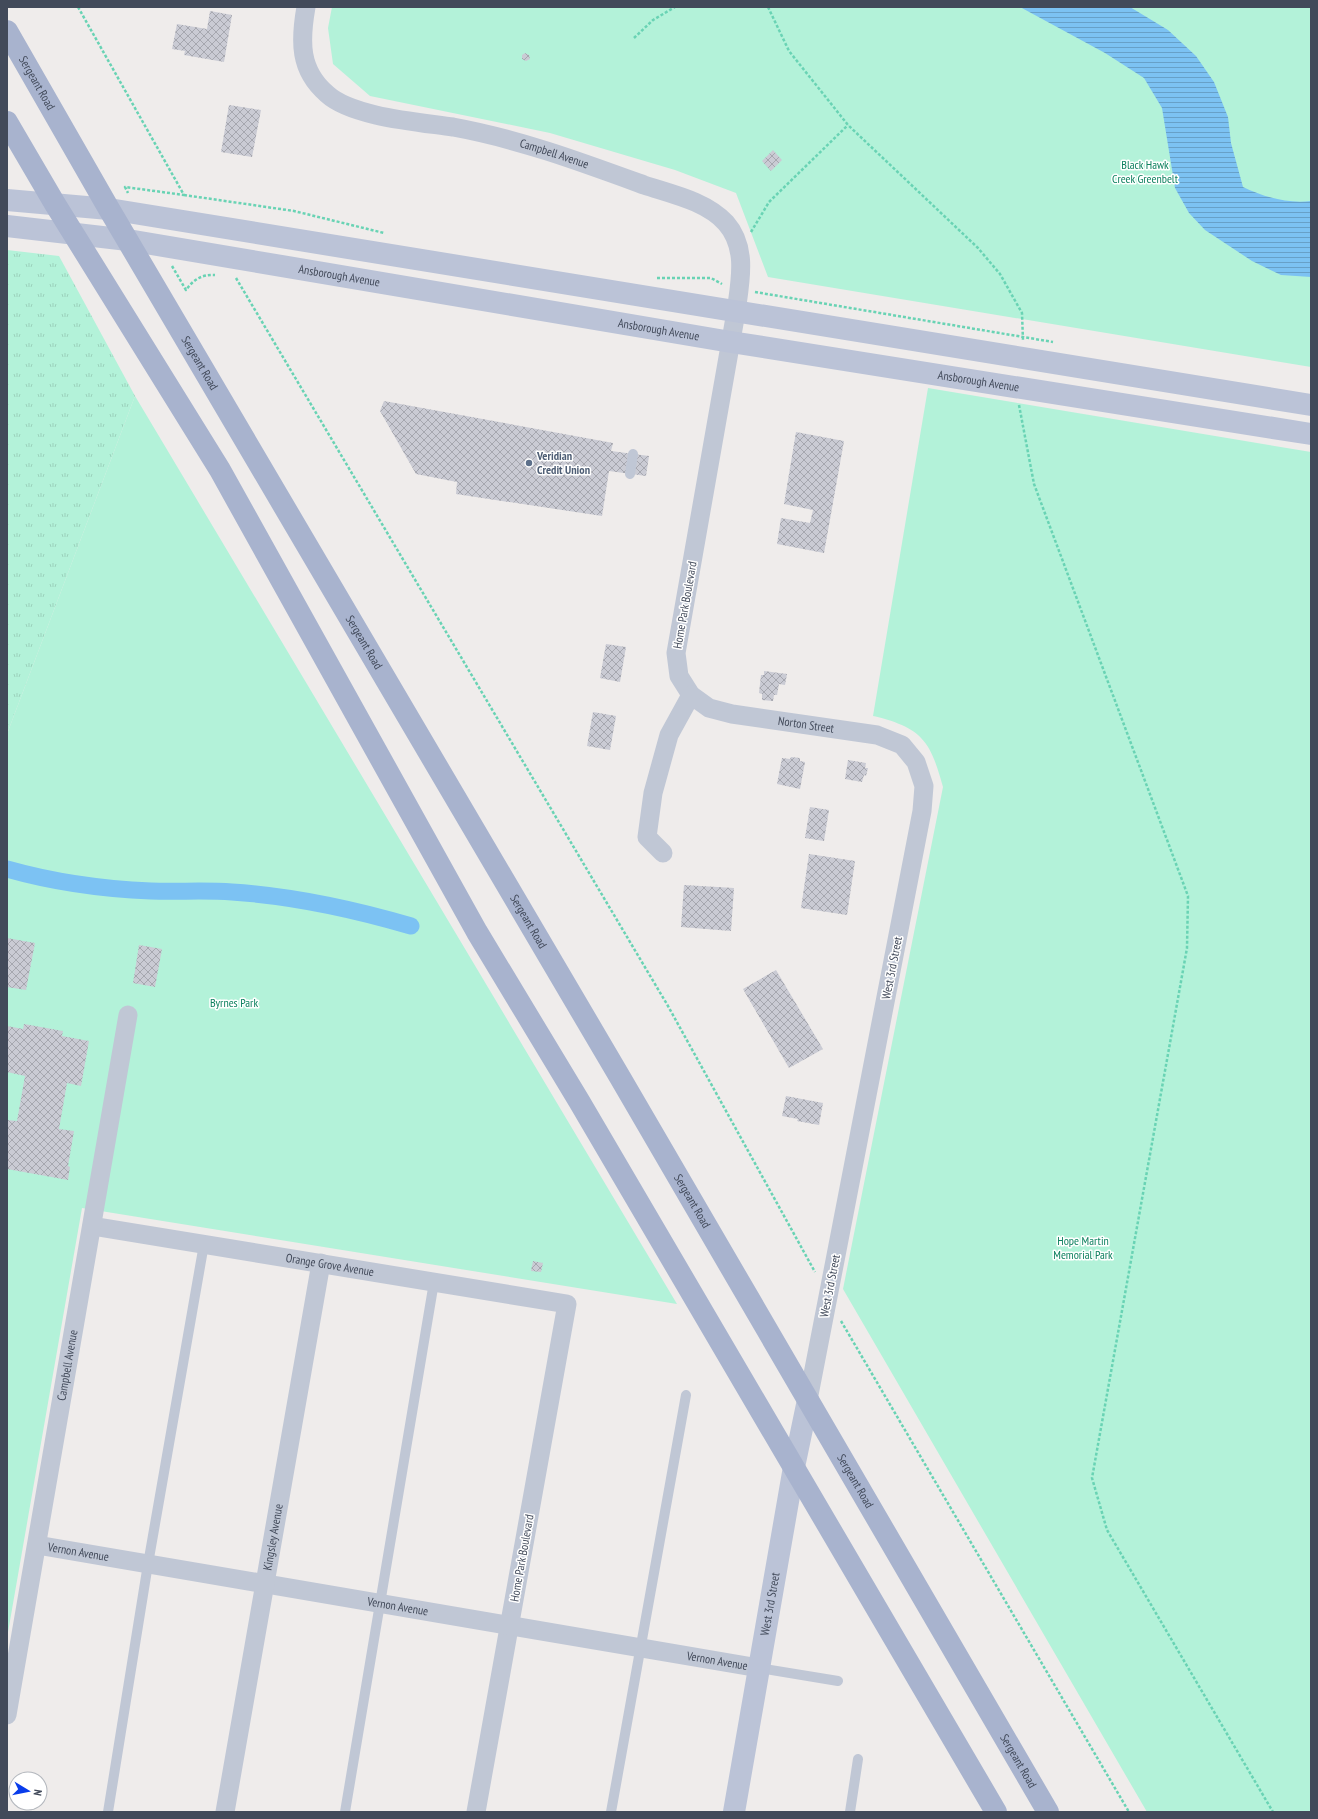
<svg xmlns="http://www.w3.org/2000/svg" width="1318" height="1819" viewBox="0 0 1318 1819" font-family="'PT Sans Narrow',sans-serif">
	<style>
		.grass { fill: url(#grass-tufts) }
		.park { fill: #b3f2d9 }
		.water { fill: url(#water-rules) }
		.lines { fill: none; stroke-linecap: round; stroke-linejoin: round }
		.canal { stroke: #7cc2f3; stroke-width: 17 }
		.building { fill: url(#building-cross-hatch) }
		.path { stroke: #69d3b4; stroke-width: 2.5; stroke-dasharray: 3 2; stroke-linecap: butt }
		.lane { stroke: #c0c7d5; stroke-width: 10 }
		.street { stroke: #c0c7d5; stroke-width: 19 }
		.secondary { stroke: #bbc3d7; stroke-width: 22 }
		.primary { stroke: #a8b3ce; stroke-width: 22 }
		.service-dot { fill: #5c6f8a; stroke: #fff; stroke-width: 1.5 }
		.labels { text-anchor: middle; stroke-width: 3; stroke-linejoin: round; paint-order: stroke }
		.street-label { font-size: 12px; fill: #424a5a; stroke: #fff }
		.park-label { font-size: 12px; fill: #0e815f; stroke: #fff }
		.service-label { font-size: 12px; font-weight: bold; fill: #4e5e75; stroke: #fff; text-anchor: start }
	</style>
	<defs>
		<pattern id="grass-tufts" width="24" height="20" patternUnits="userSpaceOnUse"><rect width="24" height="20" fill="#b3f2d9"/><path d="M3 7l-1-3M5 7V3M7 7l1-3M15 17l-1-3M17 17v-4M19 17l1-3" fill="none" stroke="#9bd1bc"/></pattern>
		<pattern id="water-rules" width="6" height="5" patternUnits="userSpaceOnUse"><rect width="6" height="5" fill="#7cc2f3"/><path d="M0 2.5h6" fill="none" stroke="#67a0c8"/></pattern>
		<pattern id="building-cross-hatch" width="8" height="8" patternUnits="userSpaceOnUse"><rect width="8" height="8" fill="#cacbd4"/><path d="M0 0l8 8M0 8l8-8" fill="none" stroke="#a6a7af"/></pattern>
	</defs>
	<rect width="100%" height="100%" fill="#efeceb"/>
	<path class="grass" d="M7 250 59 256 135 396 7 734Z"/>
	<path class="park" d="M332 7H1311V367L768 277 736 193 675 170 550 133 370 96 333 64 328 28Z
		M928 388 1311 452V1812H1147L843 1289 943 787C938 770 933 750 921 738 911 726 887 719 873 716Z
		M135 396 677 1304 82 1208 7 1638V734Z"/>
	<path class="water" d="M1020 7H1130L1168 30 1196 56 1214 82 1228 117 1231 143 1243 187C1264 197 1288 204 1311 201V277L1281 275 1252 261 1205 230 1189 213 1175 188 1162 108 1144 78 1105 53Z"/>
	<g class="lines">
		<path class="canal" d="M7 869C53 882 102 889 151 891 178 892 205 890 232 892 293 896 353 909 411 926"/>
	</g>
	<path class="building" d="M210 11 232 15 224 62 184 55 185 51 172 49 177 24 207 29Z
		M525 53 529 55 530 59 526 61 522 59V55Z
		M229 105 261 110 252 157 221 152Z
		M773 150 782 160 771 171 762 161Z
		M384 401 613 443 611 451 649 456 646 476 609 471 602 516 456 494 457 482 416 474 380 411Z
		M796 432 844 441 824 553 777 544 781 518 810 523 813 510 784 504Z
		M606 644 626 647 620 682 600 678Z
		M764 671 787 674 785 685 779 684 777 695H774L773 701 762 700V694L759 693 761 675H764Z
		M593 712 616 716 610 750 587 746Z
		M791 757 800 758V761L805 762 800 789 777 784 782 758 790 759Z
		M848 760 866 763 865 768H868L866 776 864 775 862 782 845 779Z
		M810 807 829 810 824 841 805 838Z
		M809 854 855 861 847 915 801 908Z
		M684 885 734 888 731 931 681 927Z
		M7 938 35 943 26 990 7 987Z
		M139 945 162 949 155 987 133 983Z
		M776 970 823 1049 789 1068 743 989Z
		M24 1024 63 1031 62 1036 89 1041 81 1086 67 1083 59 1129 74 1131 68 1166 70 1167 68 1180 7 1169V1120L17 1121 25 1076 7 1072V1026L23 1029Z
		M786 1096 823 1103 819 1125 797 1121 798 1119 782 1116Z
		M533 1261 543 1263 541 1272 531 1271Z"/>
	<g class="lines">
		<path class="path" d="M78 7 184 195 125 187 128 193
			M768 7 789 51 848 125 978 248 1000 274 1022 313 1023 341
			M634 38 653 20 675 7
			M184 195 294 211 384 233
			M751 232 769 202 848 125
			M172 266 186 290C193 280 202 274 215 275
			M236 278 668 1006 815 1272
			M657 278H711L722 284
			M755 292 1053 342
			M1019 405 1034 484 1188 896 1187 948 1092 1478 1107 1530 1273 1812
			M841 1321 1129 1812"/>
		<path class="lane" d="M630 474 633 454
			M759 1668 838 1681
			M108 1812 148 1564 204 1244
			M345 1812 434 1282
			M611 1812 686 1395
			M850 1812 858 1759"/>
		<g class="street">
			<path id="s1" d="M306 7C300 41 299 70 327 94 352 117 419 122 453 127 519 139 581 162 644 185 671 194 706 201 726 223 748 248 740 282 736 312L676 653 679 676 691 695 709 708 732 714 877 735 902 745 916 762 924 786 922 811 808 1400"/>
			<path d="M663 853 647 837 653 793 669 735 691 695"/>
			<path id="s2" d="M92 1226 567 1304 476 1812"/>
			<path id="s3" d="M37 1545 759 1668"/>
			<path id="s4" d="M7 1715 128 1015"/>
			<path id="s5" d="M225 1812 321 1263"/>
		</g>
		<g class="secondary">
			<path d="M7 200 109 209 1311 405"/>
			<path id="s6" d="M7 226 128 240 731 342 1311 434"/>
			<path id="s7" d="M734 1812 794 1467 808 1400"/>
		</g>
		<g class="primary">
			<path id="s8" d="M7 31 109 209 621 1079 1048 1812"/>
			<path d="M7 122 55 204 220 470 477 932 579 1101 996 1812"/>
		</g>
	</g>
	<circle class="service-dot" cx="529" cy="463" r="4"/>
	<g class="labels">
		<g class="street-label">
			<text dy="4" stroke="none"><textPath href="#s8" startOffset="60">Sergeant Road</textPath></text>
			<text dy="4" stroke="none"><textPath href="#s1" startOffset="331">Campbell Avenue</textPath></text>
			<text dy="4" stroke="none"><textPath href="#s6" startOffset="336">Ansborough Avenue</textPath></text>
			<text dy="4" stroke="none"><textPath href="#s6" startOffset="660">Ansborough Avenue</textPath></text>
			<text dy="4" stroke="none"><textPath href="#s8" startOffset="384">Sergeant Road</textPath></text>
			<text dy="4" stroke="none"><textPath href="#s6" startOffset="984">Ansborough Avenue</textPath></text>
			<text transform="translate(685 605) rotate(-80)" y="4">Home Park Boulevard</text>
			<text dy="4" stroke="none"><textPath href="#s8" startOffset="708">Sergeant Road</textPath></text>
			<text dy="4" stroke="none"><textPath href="#s1" startOffset="1123">Norton Street</textPath></text>
			<text dy="4" stroke="none"><textPath href="#s8" startOffset="1032">Sergeant Road</textPath></text>
			<text transform="translate(892 968) rotate(-79)" y="4">West 3rd Street</text>
			<text dy="4" stroke="none"><textPath href="#s8" startOffset="1356">Sergeant Road</textPath></text>
			<text dy="4" stroke="none"><textPath href="#s2" startOffset="241">Orange Grove Avenue</textPath></text>
			<text transform="translate(830 1286) rotate(-79)" y="4">West 3rd Street</text>
			<text dy="4" stroke="none"><textPath href="#s4" startOffset="355">Campbell Avenue</textPath></text>
			<text dy="4" stroke="none"><textPath href="#s8" startOffset="1680">Sergeant Road</textPath></text>
			<text dy="4" stroke="none"><textPath href="#s5" startOffset="279">Kingsley Avenue</textPath></text>
			<text dy="4" stroke="none"><textPath href="#s3" startOffset="42">Vernon Avenue</textPath></text>
			<text transform="translate(522 1558) rotate(-80)" y="4">Home Park Boulevard</text>
			<text dy="4" stroke="none"><textPath href="#s7" startOffset="211">West 3rd Street</textPath></text>
			<text dy="4" stroke="none"><textPath href="#s3" startOffset="366">Vernon Avenue</textPath></text>
			<text dy="4" stroke="none"><textPath href="#s3" startOffset="690">Vernon Avenue</textPath></text>
			<text dy="4" stroke="none"><textPath href="#s8" startOffset="2004">Sergeant Road</textPath></text>
		</g>
		<g class="park-label">
			<text x="1145" y="169">Black Hawk<tspan x="1145" dy="14">Creek Greenbelt</tspan></text>
			<text x="234" y="1007">Byrnes Park</text>
			<text x="1083" y="1245">Hope Martin<tspan x="1083" dy="14">Memorial Park</tspan></text>
		</g>
		<g class="service-label">
			<text x="537" y="460">Veridian<tspan x="537" dy="14">Credit Union</tspan></text>
		</g>
	</g>
	<rect width="1318" height="1819" fill="none" stroke="#424a5a" stroke-width="16"/>
	<g transform="translate(28 1791) rotate(100)"><circle r="19" fill="#ffffff" stroke="#b3b7bd"/>
	<path d="M0-3L7 15L0 10L-7 15Z" fill="#093ceb"/>
	<text y="-6" font-size="11" font-weight="bold" text-anchor="middle" fill="#424a5a">N</text>
	</g>
</svg>
